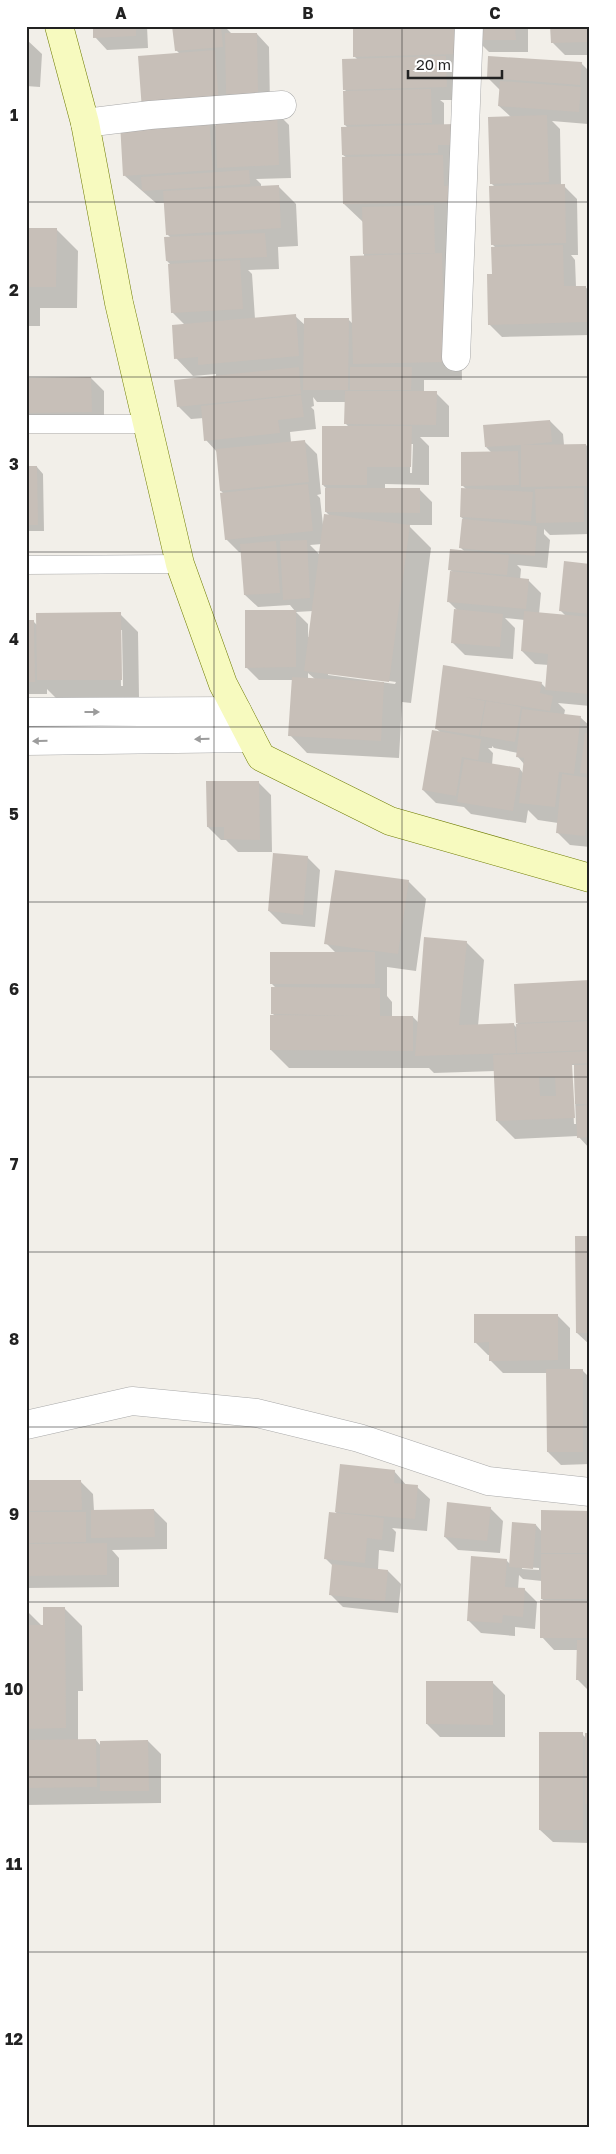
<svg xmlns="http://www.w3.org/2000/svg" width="616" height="2154" viewBox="0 0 616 2154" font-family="'Golos Text',sans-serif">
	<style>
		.shadow { fill: #0003; fill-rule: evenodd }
		.building { fill: #c7bfb8; fill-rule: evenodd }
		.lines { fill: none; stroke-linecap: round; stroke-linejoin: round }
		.lane-casing { stroke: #a9a9a9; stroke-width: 19 }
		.street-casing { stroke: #a9a9a9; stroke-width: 29 }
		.secondary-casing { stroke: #707d05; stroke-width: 29 }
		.lane { stroke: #fff; stroke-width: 18 }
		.street { stroke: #fff; stroke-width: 28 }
		.secondary { stroke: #f7fabf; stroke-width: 28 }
		.oneway { fill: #9c9c9c }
		.grid { fill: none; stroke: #222; stroke-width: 1; stroke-opacity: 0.55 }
		.neatline { fill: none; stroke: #222; stroke-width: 2 }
		.grid-label { font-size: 16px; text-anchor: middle; font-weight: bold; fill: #222 }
	</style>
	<rect width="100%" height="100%" fill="#f2efe9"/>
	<path class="shadow" d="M94 26H147L148 48 107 50 95 37Z
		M174 26H224L232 34H257L269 47 270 106 289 125 291 178 256 179 261 184V187L278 186 296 204 298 246 278 247 279 269 248 270 252 274 255 319 295 316 305 325 348 319 353 324 364 257 363 222 344 204 347 158 343 155 348 128 345 125 347 92 344 89 358 60 354 56 472 26 459 100H440L444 103V126L468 157H450V164L473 220H447V260L461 332 462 380H424V393H436L449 406V437H420L429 446V485L385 484V489L420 490 432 502V525H408L431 548 411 703 402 702 399 758 307 753 290 735 293 680H259L246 667 295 611 290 605 258 607 245 595 242 552H239L226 539 224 494 221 491 217 452 206 440 204 418 191 419 178 406 216 377V374L193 376 176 358 185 325 172 312 171 265 167 261 171 238 167 234 165 203H156L125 176 156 122 180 54 176 50ZM216 118V126L209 119ZM313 397 317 402H346V424L349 427 323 485 326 488V512L330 516 323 525 320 498 317 495 321 494 317 454 304 441 291 442 290 432 316 429 314 410 311 407 314 406ZM410 444H413L412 473H410ZM322 544 320 555 310 545ZM313 611 310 637H308V624L296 612ZM328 672 396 682 395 684 328 675ZM308 673 315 679H308Z
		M476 26H528V52H489L476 39Z
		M552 26H590V55H565L552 42Z
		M26 39 42 54 40 87 26 86Z
		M581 63 590 72V135L588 133V124L552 121 560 129 561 186H564L577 199 578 255H571L575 260 576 287H585L590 291V335L502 337 489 324 496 248 492 244 495 187 491 183 511 117 499 106 500 90 488 78Z
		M26 229H56L78 251 77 308H40V326H26Z
		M91 378 104 391V424L26 425V379Z
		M550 421 563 434 564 445H586L589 448 590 434V534L550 535 544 529V534L550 540 547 568 517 565 521 569 520 580H528L541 593 539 614 566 616 560 610 590 565V706L558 703 565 710 564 715 580 717 590 726V847L570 845 557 832 558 823 538 820 528 810 526 823 471 814 464 807 436 803 423 790 441 733 436 728 444 666 541 683 546 688 549 665 535 664 522 651 525 620 505 618 515 628 513 659 465 655 452 642 458 611 448 601 454 573 449 569 465 552 461 548 463 519 461 517 467 490 463 486 492 453 486 447ZM492 746 494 748 518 753V757L524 764 523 773 520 769 492 765 493 753 488 748H492Z
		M37 467 43 474 44 531H26V468Z
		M120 614 138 632 139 697 56 698 47 689V694H26V621H33L38 626ZM120 630H122L123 686H121Z
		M259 783 271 795 272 852H238L226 840H221L208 827Z
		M307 857 320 870 315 927 282 924 269 911Z
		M408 881 426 899 416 971 387 967V996L392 1002V1017H413L419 1023 466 942 484 960 478 1026 514 1025 518 1029 520 1026 517 1023 590 982V1149L578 1136 515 1139 497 1121 495 1071 434 1073 429 1068H289L271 1050 275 1016 272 1013 276 988 271 983 336 953 326 943ZM571 1065H574L576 1124H574Z
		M590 1237V1345L577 1333Z
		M557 1315 570 1328V1370H582L590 1378V1464L561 1465 548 1452 547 1373H503L490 1360V1355H488L475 1342Z
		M341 1465 394 1471 407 1486 417 1487 430 1499 427 1531 392 1528 396 1532 394 1552 379 1550 378 1570 388 1571 401 1584 398 1613 343 1607 330 1594 333 1566 325 1558 336 1514Z
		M26 1481H80L93 1494 94 1511 154 1510 167 1523V1549L112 1550 119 1558V1587L26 1588Z
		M490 1508 503 1521 500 1553 458 1550 445 1537Z
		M590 1512V1692L577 1679 578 1650H554L542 1637 545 1602 542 1599V1581L523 1579 519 1575 518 1589H524L537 1602 535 1629 515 1627V1636L481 1633 468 1620 506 1560 510 1564 536 1525 542 1532ZM522 1567 539 1568V1570L522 1569Z
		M64 1608 82 1626 83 1691H78V1741L96 1740 101 1746 148 1741 161 1754V1803L26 1805V1610L44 1628Z
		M492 1682 505 1695V1737H440L427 1724Z
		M582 1734 586 1738 590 1734V1843L553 1842 540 1830Z"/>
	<path class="building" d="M93 26H136V36L93 38Z
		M172 26H221L223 47 175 51Z
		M353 26H460V54L353 57Z
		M475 26H515L516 40H475Z
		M550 26H587V42L551 43Z
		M225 33H257L258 94H226Z
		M215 50 219 105 142 110 138 56Z
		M446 56 447 87 343 90 342 59Z
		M488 56 582 62 580 85 487 78Z
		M500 81 581 87 579 112 498 106Z
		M431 89 432 123 344 125 343 91Z
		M588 90H590V133H587Z
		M277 111 279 165 217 168 215 113Z
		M547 115 549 182 490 184 488 117Z
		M209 117 213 170 123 176 120 123Z
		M455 124 456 145H438V153L342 155 341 127Z
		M443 155 444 186 455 185V202L343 204 342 157Z
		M249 170 250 184 142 191 141 177Z
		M565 184 566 243 491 245 489 186Z
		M279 185 281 228 166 235 163 191Z
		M434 205 435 253 363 254 362 207Z
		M26 228H57L56 287H26Z
		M265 233 267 257 166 261 164 237Z
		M563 245 564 286H586L587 322 488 325 487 274H492L491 247Z
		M442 253 445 362 353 364 350 256Z
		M240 260 243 309 171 313 168 264Z
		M296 314 299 356 198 365V357L174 359 172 325Z
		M304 318H349L348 390H303Z
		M299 367 301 394 177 407 174 380Z
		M350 367H412L411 390H350Z
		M91 377 92 412 26 413V378Z
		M345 391H437L436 425 344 424Z
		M301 395 304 417 278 420 280 433 204 441 201 406Z
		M550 420 552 442 523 445 586 444 587 486 521 487V445L485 447 483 425Z
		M322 426H412L411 467H367V485H322Z
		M305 440 309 482 220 491 216 449Z
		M518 451 519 485 461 486V452Z
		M26 466H37L38 525H26Z
		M308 484 313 531 225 540 220 493Z
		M325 488H420V513L325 512Z
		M461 488 533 492 531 521 460 517Z
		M584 488V522L536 523 535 489Z
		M324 514 410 525 389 682 304 671Z
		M462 519 537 526 535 556 459 548Z
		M307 540 310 598 283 600 280 541Z
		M276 541 280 593 244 595 240 544Z
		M450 549 509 555 507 575 448 570Z
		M564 561 590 564V614L559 611Z
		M450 571 529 579 526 609 447 602Z
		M454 609 503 614 500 647 451 643Z
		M245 610H296V667L245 668Z
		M524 611 590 617V659L587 694 545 690 548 654 521 651Z
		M121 612 122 680H37L36 613Z
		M26 620H34L35 682H26Z
		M443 665 542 682 540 693 553 696 550 711 465 697 485 701 479 736 435 729Z
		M292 677 384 682 381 741 288 736Z
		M486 701 521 707 515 742 480 736Z
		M522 709 581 716 574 774 559 772 555 807 519 803 524 758 516 757Z
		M432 730 481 739 478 760 462 757 456 796 422 790Z
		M585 733H590V774L580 773Z
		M464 759 520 768 513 811 457 802Z
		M562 774 590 778 585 836 556 833Z
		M206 781H259L260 840 224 839V827H207Z
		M273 853 308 856 303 915 268 911Z
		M335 870 409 880 398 954 324 944Z
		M424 937 467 941 459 1025 514 1023 516 1053 415 1056Z
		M270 952H375V984H270Z
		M590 980V1020L516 1023 514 984Z
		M271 987 380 988V1016H413V1051L270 1050V1015L362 1016 271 1014Z
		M590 1021V1050L517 1053 516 1024Z
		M590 1051V1063L572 1064 575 1118 496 1121 493 1055ZM539 1077H555L556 1096H540Z
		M574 1065H590V1104H575Z
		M590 1105V1137L577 1138 576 1106Z
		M575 1236H590V1333H576Z
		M474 1314H558V1360L489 1361V1342L474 1343Z
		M546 1369H583V1452H547Z
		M340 1464 395 1470 394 1483 418 1485 415 1519 335 1512Z
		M26 1480H81L82 1510 26 1511Z
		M447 1502 491 1507 487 1541 444 1537Z
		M154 1509 155 1537 91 1538V1510Z
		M541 1510 590 1511V1553H541Z
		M26 1512H86V1542L26 1543Z
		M329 1512 384 1518 382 1540 367 1538 365 1563 324 1559Z
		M512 1522 536 1524 533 1569 509 1567Z
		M107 1543V1575L26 1576V1544Z
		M541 1554H590V1599H541Z
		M471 1556 507 1559 505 1587 525 1588 523 1617 503 1615 502 1623 467 1621Z
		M332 1564 388 1570 385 1601 329 1595Z
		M540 1600 590 1601V1638H540Z
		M43 1607H65L66 1728 26 1729V1625H43Z
		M577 1640H590V1680H576Z
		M426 1681H493V1725L426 1724Z
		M539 1732H583V1830H539Z
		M585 1733H590V1804H585Z
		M96 1739 97 1787 26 1788V1740Z
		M148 1740 149 1791H100V1741Z"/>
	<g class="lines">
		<defs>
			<path id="lane" d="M26 424H148
				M26 565 180 564"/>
			<path id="street" d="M85 123 150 115 282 105
				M456 357 469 26
				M26 712 237 711
				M26 741 251 738
				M26 1425 132 1401 257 1413 359 1438 488 1481 590 1492"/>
			<path id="secondary" d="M59 26 85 123 119 303 180 564 223 684 261 757 390 821 590 878"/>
		</defs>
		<use href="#lane" class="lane-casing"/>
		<use href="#street" class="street-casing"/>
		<use href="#secondary" class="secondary-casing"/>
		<use href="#lane" class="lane"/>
		<use href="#street" class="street"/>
		<use href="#secondary" class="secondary"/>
	</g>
	<defs><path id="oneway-solid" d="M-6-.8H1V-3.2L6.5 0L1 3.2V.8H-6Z" transform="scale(1.25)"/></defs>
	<g class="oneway">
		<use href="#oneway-solid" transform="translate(92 712)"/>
		<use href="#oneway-solid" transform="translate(202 739) rotate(179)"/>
		<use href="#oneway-solid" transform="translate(40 741) rotate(179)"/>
	</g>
	<path class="grid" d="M214 26V2128M402 26V2128M26 202H590M26 377H590M26 552H590M26 727H590M26 902H590M26 1077H590M26 1252H590M26 1427H590M26 1602H590M26 1777H590M26 1952H590"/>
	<rect width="616" height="2154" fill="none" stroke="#ffffff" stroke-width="55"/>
	<path d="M408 70v8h94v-8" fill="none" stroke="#222222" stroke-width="2.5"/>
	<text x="416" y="70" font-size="15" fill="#222222" stroke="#ffffff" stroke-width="4" paint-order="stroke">20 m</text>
	<rect x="28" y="28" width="560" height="2098" class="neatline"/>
	<g class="grid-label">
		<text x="121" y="19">A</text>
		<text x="308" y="19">B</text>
		<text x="495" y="19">C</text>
		<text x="14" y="121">1</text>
		<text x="14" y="296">2</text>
		<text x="14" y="470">3</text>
		<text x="14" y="645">4</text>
		<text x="14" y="820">5</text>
		<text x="14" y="995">6</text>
		<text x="14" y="1170">7</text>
		<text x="14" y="1345">8</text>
		<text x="14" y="1520">9</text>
		<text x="14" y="1695">10</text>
		<text x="14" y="1870">11</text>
		<text x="14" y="2045">12</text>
	</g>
</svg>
